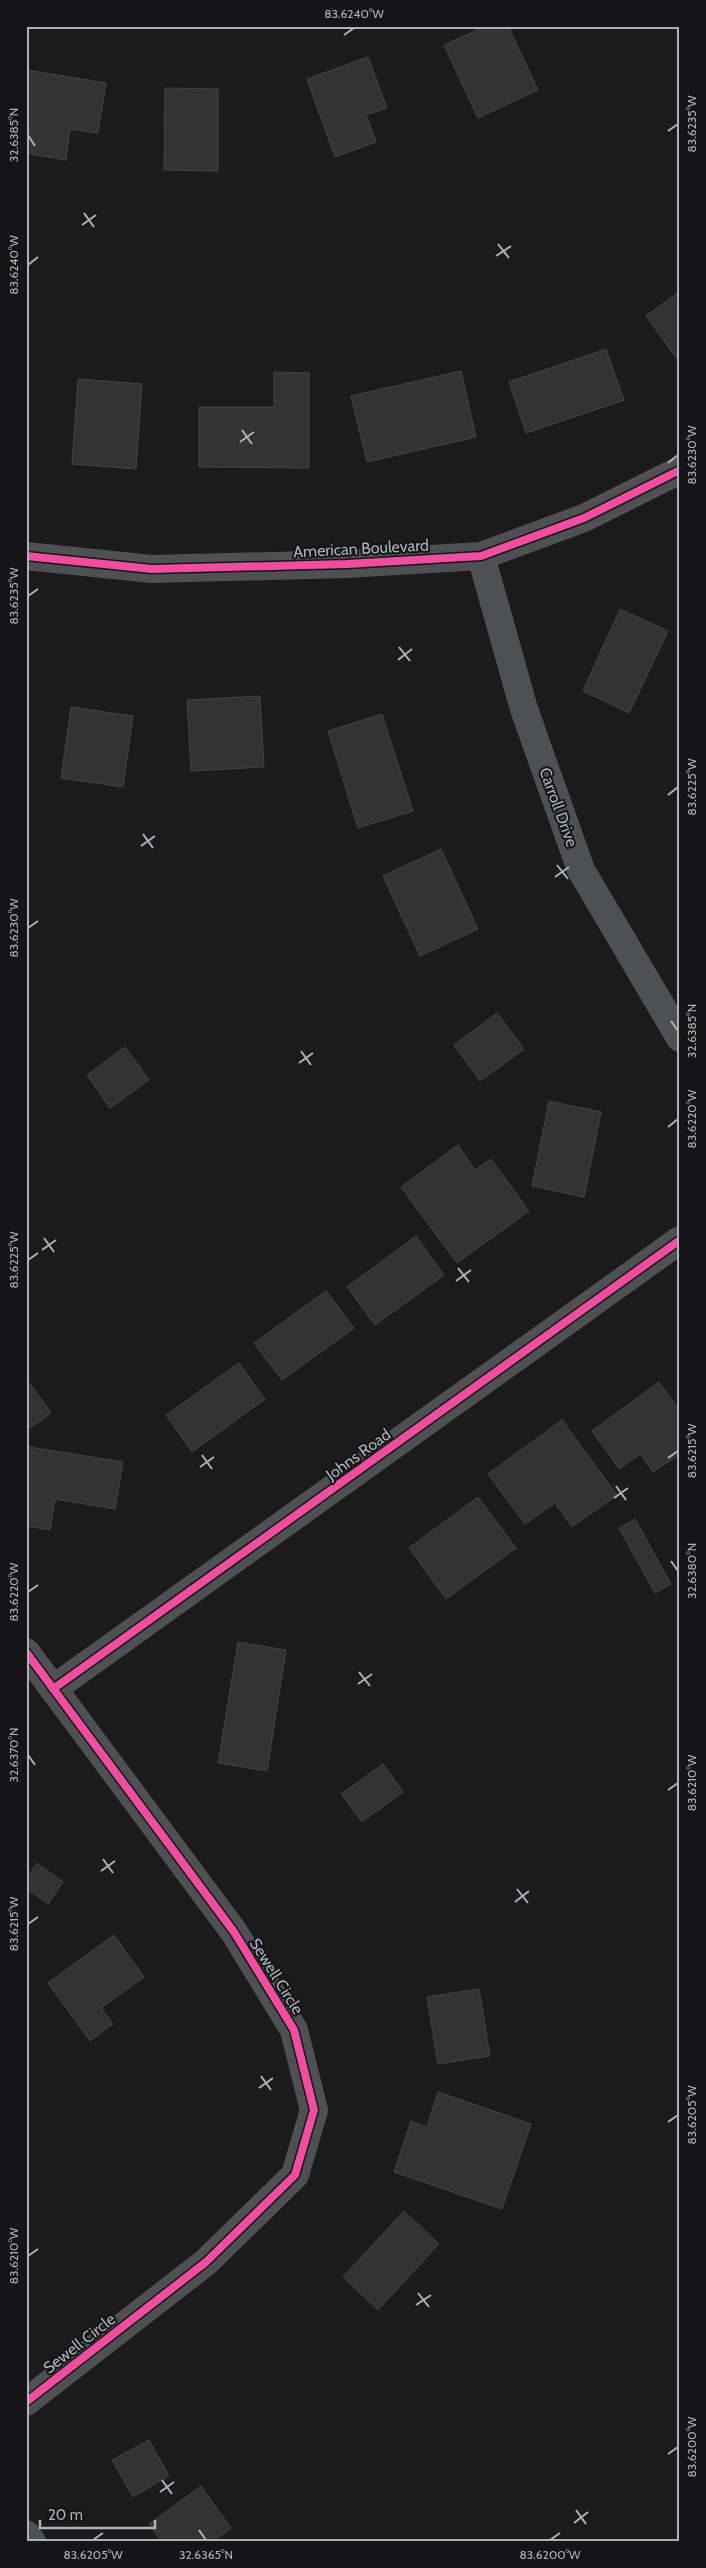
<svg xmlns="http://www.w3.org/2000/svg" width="706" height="2568" viewBox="0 0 706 2568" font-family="Cabin,sans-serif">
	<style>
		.building { fill: #333; stroke: #434447 }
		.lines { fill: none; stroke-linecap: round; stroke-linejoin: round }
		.minor { stroke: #4f5054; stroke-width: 28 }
		.cycleway-casing { stroke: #151517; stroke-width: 11 }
		.cycleway { stroke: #ef4d9e; stroke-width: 8 }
		.ticks { fill: none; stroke: #adb1ba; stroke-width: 2 }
		.labels { text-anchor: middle; stroke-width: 4; stroke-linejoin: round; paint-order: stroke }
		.street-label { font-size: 16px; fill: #adb1ba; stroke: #151517 }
		.neatline { fill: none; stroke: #adb1ba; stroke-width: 2 }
		.ticks-label { font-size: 12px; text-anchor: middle; fill: #adb1ba }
	</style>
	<rect width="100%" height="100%" fill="#1b1b1b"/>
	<path class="building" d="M486 26H508L538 90 478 118 444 45Z
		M368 57 387 108 366 115 376 142 335 157 307 79Z
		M27 70 106 83 98 133 70 129 66 160 26 153Z
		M165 88 218 89V171L164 170Z
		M680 291V363L646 316Z
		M606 349 624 400 526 433 509 382Z
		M461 371 476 437 367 462 351 396Z
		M274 372 309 373V468L199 467V407H274Z
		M78 379 142 384 136 469 72 464Z
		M620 609 668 631 629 713 583 691Z
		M260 696 264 767 191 771 187 700Z
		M71 707 133 716 123 787 61 778Z
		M382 714 413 811 358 828 328 731Z
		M441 849 478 929 420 956 383 876Z
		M497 1013 524 1049 480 1081 454 1045Z
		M125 1047 149 1080 110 1108 87 1075Z
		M549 1101 601 1112 584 1197 532 1186Z
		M458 1145 475 1170 491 1159 529 1211 457 1263 401 1187Z
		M416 1236 444 1275 375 1325 347 1287Z
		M326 1291 354 1328 282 1380 254 1343Z
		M239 1363 265 1399 192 1452 166 1415Z
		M26 1378 51 1413 26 1431Z
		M659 1382 680 1411V1454L653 1472 640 1454 619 1469 592 1431Z
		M562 1420 617 1495 572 1527 555 1503 525 1524 488 1474Z
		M29 1447 123 1462 115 1509 55 1499 50 1530 26 1526V1461Z
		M478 1497 516 1548 446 1599 409 1548Z
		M635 1519 671 1584 655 1593 619 1528Z
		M238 1642 286 1650 267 1771 218 1763Z
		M383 1764 403 1792 362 1822 341 1794Z
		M37 1863 63 1882 48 1904 26 1888V1879Z
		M114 1935 144 1977 101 2008 113 2024 90 2041 48 1983Z
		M479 1989 490 2056 438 2064 427 1997Z
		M438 2092 531 2124 502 2209 394 2172 411 2121 427 2127Z
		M404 2211 439 2244 378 2310 343 2277Z
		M149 2440 169 2476 133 2497 112 2460Z
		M201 2486 231 2528 212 2542H162L149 2524Z"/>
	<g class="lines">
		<path class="minor" d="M26 556 152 569 347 564 481 556 584 518 680 470
			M481 556 524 709 581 870 680 1038
			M26 1652 234 1932 294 2030 314 2110 295 2175 206 2262 26 2402
			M53 1689 680 1240
			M26 2534 32 2542"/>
		<defs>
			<path id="cycleway" d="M26 556 152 569 347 564 481 556 584 518 680 470
				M26 1652 234 1932 294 2030 314 2110 295 2175 206 2262 26 2402
				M53 1689 680 1240"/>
		</defs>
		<use href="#cycleway" class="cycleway-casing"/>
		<use href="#cycleway" class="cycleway"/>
	</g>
	<path class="ticks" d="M344 35 354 28M668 131 678 124M28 135 35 146M84 213 94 227M82 225 96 215M498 244 509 258M496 256 511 246M28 265 38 257M242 430 252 444M240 442 254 432M668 463 678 455M28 596 38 589M399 647 410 661M398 660 412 649M668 795 678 787M143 834 153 848M141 846 155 836M557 865 568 879M555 877 569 867M28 928 38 921M671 1021 678 1031M301 1051 311 1065M299 1063 313 1053M668 1127 678 1119M44 1238 54 1252M42 1250 56 1240M28 1260 38 1253M458 1268 469 1282M456 1281 471 1270M202 1455 212 1469M668 1458 678 1451M200 1467 214 1457M616 1486 626 1500M614 1498 628 1488M671 1561 678 1571M28 1592 38 1585M359 1672 370 1686M358 1684 372 1674M28 1755 35 1765M668 1790 678 1783M103 1859 113 1873M101 1871 115 1861M517 1889 528 1903M515 1902 529 1891M28 1924 38 1917M261 2076 271 2090M259 2088 273 2078M668 2122 678 2115M28 2256 38 2249M418 2293 429 2307M416 2305 431 2295M668 2454 678 2447M162 2480 172 2494M160 2492 174 2482M576 2510 586 2524M574 2523 588 2512M199 2530 206 2540M93 2540 103 2533M550 2540 560 2533"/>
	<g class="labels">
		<g class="street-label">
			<text transform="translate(361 548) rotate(-3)" y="6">American Boulevard</text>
			<text transform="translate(559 807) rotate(70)" y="6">Carroll Drive</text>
			<text transform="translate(358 1454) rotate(-36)" y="6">Johns Road</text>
			<text transform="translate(277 1976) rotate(58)" y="6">Sewell Circle</text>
			<text transform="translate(79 2343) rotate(-38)" y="6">Sewell Circle</text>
		</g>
	</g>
	<rect width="706" height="2568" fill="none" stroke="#151517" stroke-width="55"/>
	<path d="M40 2520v8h115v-8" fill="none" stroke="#adb1ba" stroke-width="2.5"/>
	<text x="48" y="2520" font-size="15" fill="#adb1ba" stroke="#151517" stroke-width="4" paint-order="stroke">20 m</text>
	<rect x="28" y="28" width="650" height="2512" class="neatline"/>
	<g class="ticks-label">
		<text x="354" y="18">83.6240°W</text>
		<text transform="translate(692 124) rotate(-90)" y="4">83.6235°W</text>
		<text transform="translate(14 135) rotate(-90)" y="4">32.6385°N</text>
		<text transform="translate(14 265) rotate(-90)" y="4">83.6240°W</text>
		<text transform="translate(692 455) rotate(-90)" y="4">83.6230°W</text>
		<text transform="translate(14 596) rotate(-90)" y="4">83.6235°W</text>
		<text transform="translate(692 787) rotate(-90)" y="4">83.6225°W</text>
		<text transform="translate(14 928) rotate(-90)" y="4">83.6230°W</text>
		<text transform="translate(692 1031) rotate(-90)" y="4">32.6385°N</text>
		<text transform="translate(692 1119) rotate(-90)" y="4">83.6220°W</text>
		<text transform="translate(14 1260) rotate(-90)" y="4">83.6225°W</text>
		<text transform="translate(692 1451) rotate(-90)" y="4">83.6215°W</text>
		<text transform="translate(692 1571) rotate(-90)" y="4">32.6380°N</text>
		<text transform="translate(14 1592) rotate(-90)" y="4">83.6220°W</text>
		<text transform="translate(14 1755) rotate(-90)" y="4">32.6370°N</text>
		<text transform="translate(692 1783) rotate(-90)" y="4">83.6210°W</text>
		<text transform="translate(14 1924) rotate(-90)" y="4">83.6215°W</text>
		<text transform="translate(692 2115) rotate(-90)" y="4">83.6205°W</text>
		<text transform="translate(14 2256) rotate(-90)" y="4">83.6210°W</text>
		<text transform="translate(692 2447) rotate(-90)" y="4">83.6200°W</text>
		<text x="93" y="2559">83.6205°W</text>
		<text x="206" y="2559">32.6365°N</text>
		<text x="550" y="2559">83.6200°W</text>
	</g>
</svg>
